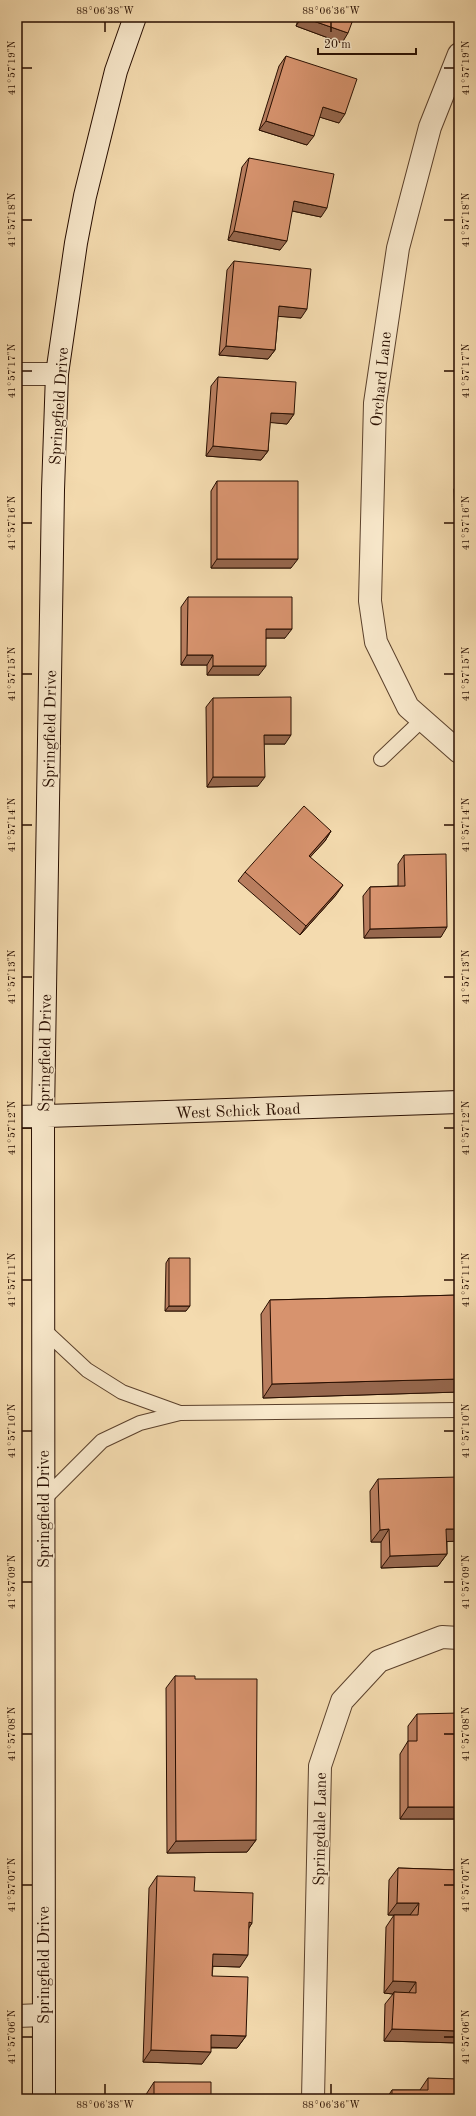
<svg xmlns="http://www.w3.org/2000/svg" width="476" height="2116" viewBox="0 0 476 2116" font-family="'Old Standard TT',serif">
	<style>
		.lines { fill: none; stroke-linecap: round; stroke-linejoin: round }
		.lane-casing { stroke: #5b412c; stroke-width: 16 }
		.street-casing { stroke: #5b412c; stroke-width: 24 }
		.secondary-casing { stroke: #280e00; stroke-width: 24 }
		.lane { stroke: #f8e8cb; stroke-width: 14 }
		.street { stroke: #f8e8cb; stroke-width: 22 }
		.secondary { stroke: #f8e8cb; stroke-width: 22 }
		.wall { fill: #b97e5f; stroke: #280e00 }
		.shaded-wall { fill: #96674d; stroke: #280e00 }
		.building { fill: #d7936e; stroke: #280e00 }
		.ticks { fill: none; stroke: #280e00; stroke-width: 1.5 }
		.labels { text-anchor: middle; stroke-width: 3; stroke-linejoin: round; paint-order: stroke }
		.street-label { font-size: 16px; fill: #280e00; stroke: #f8e8cb }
		.neatline { fill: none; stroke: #280e00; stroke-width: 1.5 }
		.ticks-label { font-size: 10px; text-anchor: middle; fill: #280e00 }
	</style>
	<rect width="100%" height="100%" fill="#f4dbaf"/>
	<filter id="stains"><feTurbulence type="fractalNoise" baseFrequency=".005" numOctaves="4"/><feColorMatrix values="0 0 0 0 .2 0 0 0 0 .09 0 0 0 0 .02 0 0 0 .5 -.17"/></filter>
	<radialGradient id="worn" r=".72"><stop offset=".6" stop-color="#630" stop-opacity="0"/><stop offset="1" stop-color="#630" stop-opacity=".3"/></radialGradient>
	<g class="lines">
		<defs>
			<path id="lane" d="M381 759 422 720
				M43 1329 87 1370 122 1392 180 1413
				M43 1500 102 1441 140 1423 180 1413 459 1410"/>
			<path id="street" d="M459 54 430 127 398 248 375 403 370 601 376 642 408 707 459 752
				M17 374H57
				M17 2016 43 2015
				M313 2099 320 1766 342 1701 379 1661 442 1637 459 1638"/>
			<path id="secondary" d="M17 1117 459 1102
				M44 2099 43 1116 53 490 57 374 76 243 85 196 116 71 135 17"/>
		</defs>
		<use href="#lane" class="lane-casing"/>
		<use href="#street" class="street-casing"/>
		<use href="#secondary" class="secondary-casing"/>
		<use href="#lane" class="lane"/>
		<use href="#street" class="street"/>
		<use href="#secondary" class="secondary"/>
	</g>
	<path class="wall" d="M299 17H354L342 43 296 26Z
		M286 56 339 123 320 117 307 145 259 130 279 66Z
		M249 158 321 217 292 211 280 250 228 240 242 167Z
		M234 261 301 318 278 316 275 350 268 359 219 355 227 270Z
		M218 377 294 414 287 424 270 422 268 451 261 460 206 456 211 386Z
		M217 481 291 568H211V491Z
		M459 482V521H455L454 489Z
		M188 597 285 638H266L259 675H207V665H181V607Z
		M213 698 285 744H264L258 786 207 787 206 707Z
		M331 831 325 841 310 857 336 895 300 935 238 881 245 872Z
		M404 855 441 937 364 938 363 896 370 887 398 886V864Z
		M169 1258 186 1311H165L166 1263Z
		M459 1295V1392L263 1398 261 1314 270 1300Z
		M378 1479 459 1541H447V1554L438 1566 381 1568V1542H371L370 1491Z
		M175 1676 195 1679 256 1840 247 1852 167 1853 166 1688Z
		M417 1714 459 1819H400V1754L408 1741V1726Z
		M398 1868 459 1870V2043L384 2041 385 2004 393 1994 384 1993 386 1927 394 1915H388L389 1880Z
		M157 1876 194 1891 252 1923 249 1928 240 1967 213 1966 212 1976 246 2036 237 2048H211L202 2064 143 2062 149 1888Z
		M428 2078 459 2099H386L392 2090H420Z
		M154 2082 211 2099H145V2096Z"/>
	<path class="shaded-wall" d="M302 17 348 33 342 43 296 26Z
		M370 17H379L377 20Z
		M323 107 345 114 339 123 316 116Z
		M266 121 314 136 307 145 259 130Z
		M294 201 327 208 321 217 288 210Z
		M234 231 287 241 280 250 228 240Z
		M279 306 307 309 301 318 273 316Z
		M226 346 275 350 268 359 219 355Z
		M271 413 294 414 287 424 264 422Z
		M213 446 268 451 261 460 206 456Z
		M459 515V521H455Z
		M217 559H298L291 568H211Z
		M266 629H292L285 638H259Z
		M187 655H213L207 665H181Z
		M213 666H266L259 675H207Z
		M264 735H291L285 744H258Z
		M213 777H265L258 786 207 787Z
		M331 831 325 841 303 865 309 856Z
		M343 885 336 895 300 935 306 926Z
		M447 927 441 937 364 938 370 929Z
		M169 1306H190L186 1311H165Z
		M459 1379V1392L263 1398 272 1384Z
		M389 1529 381 1542H371L380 1530Z
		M446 1529H459V1541L438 1542Z
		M447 1554 438 1566 381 1568 390 1556Z
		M408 1807H459V1819H400Z
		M256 1840 247 1852 167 1853 176 1841Z
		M397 1903H419L410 1915H388Z
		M249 1922 252 1923 244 1935Z
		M213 1954 248 1955 240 1967 205 1966Z
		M393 1981 416 1982 408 1994 394 1992 393 1994 384 1993Z
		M392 2029 459 2031V2043L384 2041Z
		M211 2035 246 2036 237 2048 203 2047Z
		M151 2050 211 2052 202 2064 143 2062Z"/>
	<path class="building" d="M302 17H354L348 33Z
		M286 56 357 79 345 114 323 107 314 136 266 121Z
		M249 158 334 174 327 208 294 201 287 241 234 231Z
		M234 261 311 269 307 309 279 306 275 350 226 346Z
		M218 377 296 382 294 414 271 413 268 451 213 446Z
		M217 481H298V559H217Z
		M188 597H292V629H266V666H213V655H187Z
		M291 697V735H264L265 777H213V698Z
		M304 806 331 831 309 856 343 885 306 926 245 872Z
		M446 854 447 927 370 929V887L405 886 404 855Z
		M169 1258H190V1306H169Z
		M459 1295V1379L272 1384 270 1300Z
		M459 1477V1529H446L447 1554 390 1556 389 1529 380 1530 378 1479Z
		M175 1676H195V1679H257L256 1840 176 1841Z
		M459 1713V1807H408V1741H417V1714Z
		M398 1868 459 1870V2031L392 2029 394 1992 416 1993V1982L393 1981 394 1915H418L419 1903H397Z
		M157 1876 195 1877 194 1891 253 1893 252 1923 249 1922 248 1955 213 1954 212 1976 248 1977 246 2036 211 2035V2052L151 2050Z
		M428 2078 459 2079V2099H392V2090H428Z
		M154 2082H211V2099H154Z"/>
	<path class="ticks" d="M105 22V32M331 22V32M22 68H32M444 68H454M22 220H32M444 220H454M22 371H32M444 371H454M22 523H32M444 523H454M22 674H32M444 674H454M22 825H32M444 825H454M22 977H32M444 977H454M22 1128H32M444 1128H454M22 1280H32M444 1280H454M22 1431H32M444 1431H454M22 1582H32M444 1582H454M22 1734H32M444 1734H454M22 1885H32M444 1885H454M22 2037H32M444 2037H454M105 2084V2094M331 2084V2094"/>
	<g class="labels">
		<g class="street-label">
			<text transform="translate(380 379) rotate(-84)" y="6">Orchard Lane</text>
			<text transform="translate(58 406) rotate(-86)" y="6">Springfield Drive</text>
			<text transform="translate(49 729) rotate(-89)" y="6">Springfield Drive</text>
			<text transform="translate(44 1053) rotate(-89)" y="6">Springfield Drive</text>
			<text transform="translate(238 1110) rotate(-2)" y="6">West Schick Road</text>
			<text transform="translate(43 1509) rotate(-90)" y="6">Springfield Drive</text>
			<text transform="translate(319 1829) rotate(-89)" y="6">Springdale Lane</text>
			<text transform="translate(43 1965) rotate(-90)" y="6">Springfield Drive</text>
		</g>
	</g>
	<rect width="476" height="2116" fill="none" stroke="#f4dbaf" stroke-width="44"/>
	<path d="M318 48v6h98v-6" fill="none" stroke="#280e00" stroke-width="2"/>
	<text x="324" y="48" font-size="12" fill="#280e00" stroke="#f8e8cb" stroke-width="3" paint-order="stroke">20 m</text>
	<rect x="22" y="22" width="432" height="2072" class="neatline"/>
	<g class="ticks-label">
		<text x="105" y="14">88°06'38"W</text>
		<text x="331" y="14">88°06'36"W</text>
		<text transform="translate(11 68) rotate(-90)" y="4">41°57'19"N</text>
		<text transform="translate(465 68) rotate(-90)" y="4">41°57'19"N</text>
		<text transform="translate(11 220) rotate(-90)" y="4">41°57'18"N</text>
		<text transform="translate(465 220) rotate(-90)" y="4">41°57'18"N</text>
		<text transform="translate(11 371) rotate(-90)" y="4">41°57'17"N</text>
		<text transform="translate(465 371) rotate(-90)" y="4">41°57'17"N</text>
		<text transform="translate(11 523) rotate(-90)" y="4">41°57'16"N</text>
		<text transform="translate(465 523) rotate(-90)" y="4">41°57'16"N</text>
		<text transform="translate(11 674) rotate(-90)" y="4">41°57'15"N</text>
		<text transform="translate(465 674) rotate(-90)" y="4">41°57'15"N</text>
		<text transform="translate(11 825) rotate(-90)" y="4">41°57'14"N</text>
		<text transform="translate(465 825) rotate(-90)" y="4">41°57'14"N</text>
		<text transform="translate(11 977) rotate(-90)" y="4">41°57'13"N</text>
		<text transform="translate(465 977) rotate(-90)" y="4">41°57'13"N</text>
		<text transform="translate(11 1128) rotate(-90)" y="4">41°57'12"N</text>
		<text transform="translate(465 1128) rotate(-90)" y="4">41°57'12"N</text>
		<text transform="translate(11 1280) rotate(-90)" y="4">41°57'11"N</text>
		<text transform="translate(465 1280) rotate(-90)" y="4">41°57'11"N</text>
		<text transform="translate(11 1431) rotate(-90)" y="4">41°57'10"N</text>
		<text transform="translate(465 1431) rotate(-90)" y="4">41°57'10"N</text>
		<text transform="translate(11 1582) rotate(-90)" y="4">41°57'09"N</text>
		<text transform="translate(465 1582) rotate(-90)" y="4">41°57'09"N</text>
		<text transform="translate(11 1734) rotate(-90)" y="4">41°57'08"N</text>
		<text transform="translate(465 1734) rotate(-90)" y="4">41°57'08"N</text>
		<text transform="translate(11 1885) rotate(-90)" y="4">41°57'07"N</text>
		<text transform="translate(465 1885) rotate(-90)" y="4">41°57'07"N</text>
		<text transform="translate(11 2037) rotate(-90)" y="4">41°57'06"N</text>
		<text transform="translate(465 2037) rotate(-90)" y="4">41°57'06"N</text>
		<text x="105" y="2108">88°06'38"W</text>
		<text x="331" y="2108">88°06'36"W</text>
	</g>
	<rect width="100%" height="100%" filter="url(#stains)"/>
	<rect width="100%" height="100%" fill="url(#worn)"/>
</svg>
